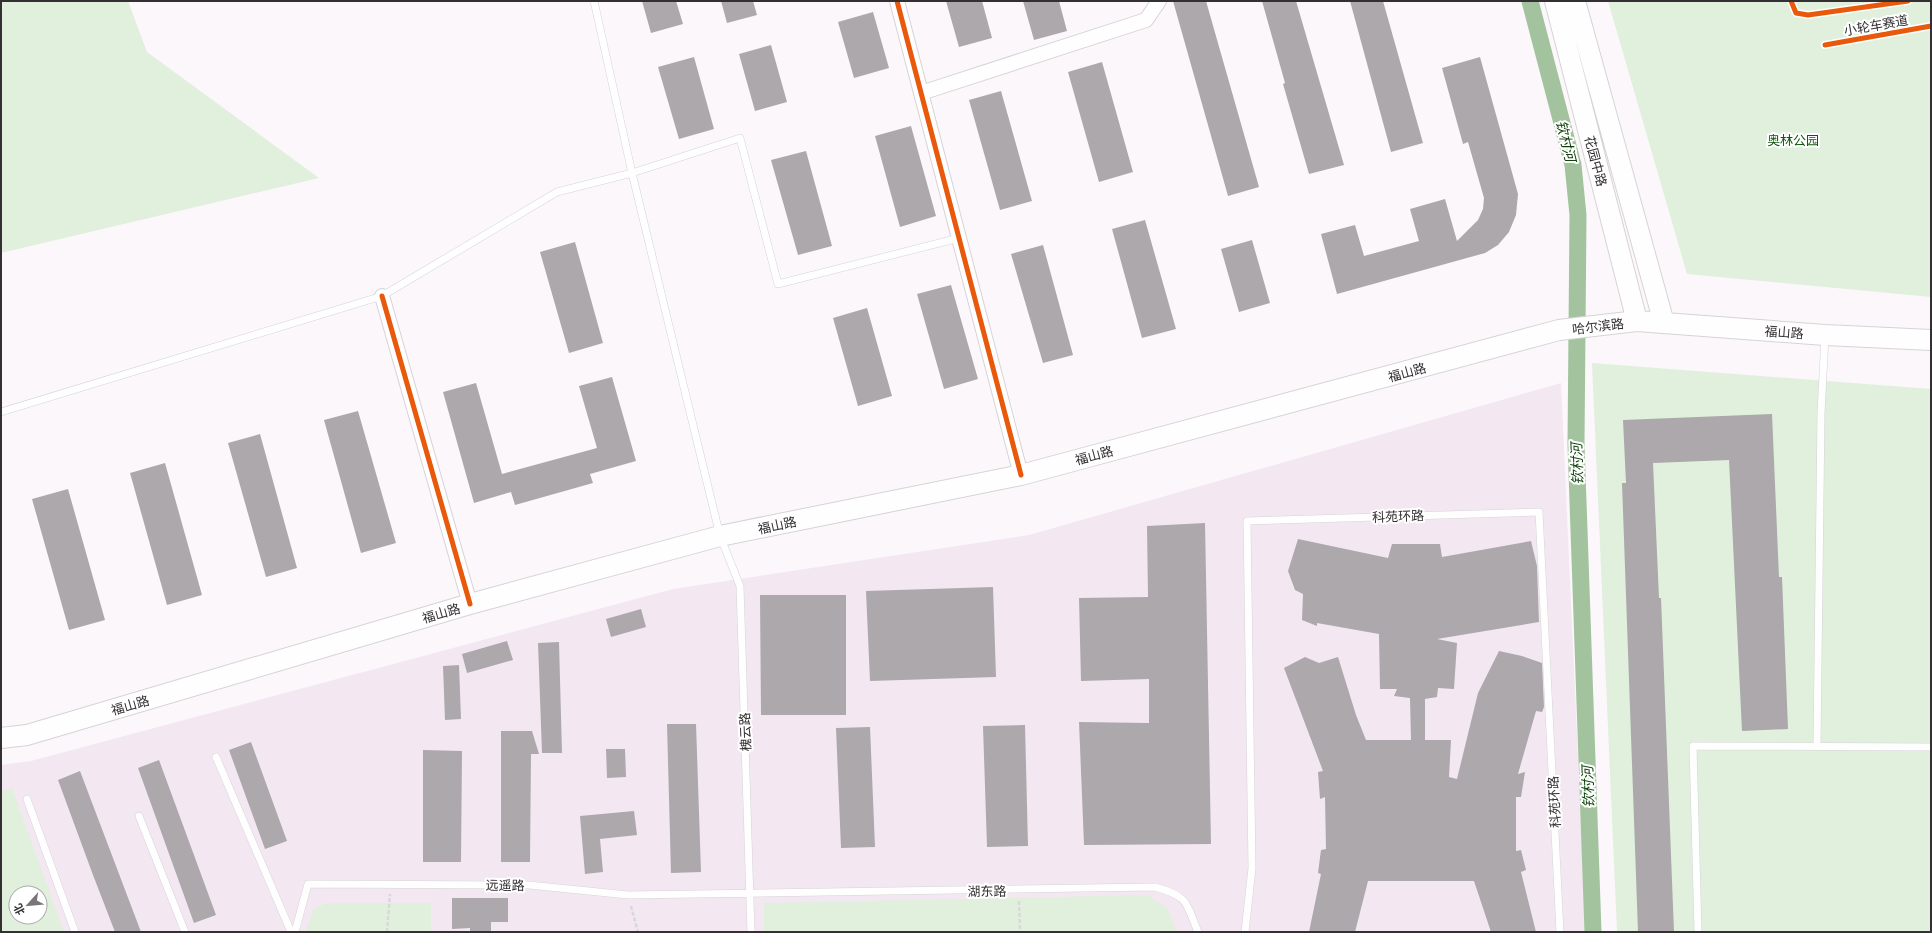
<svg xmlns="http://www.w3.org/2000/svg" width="1932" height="933" viewBox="0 0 1932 933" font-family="Helvetica,'Noto Sans SC',sans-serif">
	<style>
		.built { fill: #f3e8f1; fill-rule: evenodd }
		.green { fill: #e0f0dd; fill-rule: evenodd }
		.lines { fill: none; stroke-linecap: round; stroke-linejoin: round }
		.canal { stroke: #a2c39e; stroke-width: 17 }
		.building { fill: #aca8ab }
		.lane-casing { stroke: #d6d3d6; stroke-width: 8 }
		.street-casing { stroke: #d6d3d6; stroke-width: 16 }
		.secondary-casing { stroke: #d6d3d6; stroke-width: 22 }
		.path { stroke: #d9d8d9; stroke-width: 2.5; stroke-dasharray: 4 2; stroke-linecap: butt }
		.lane { stroke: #fffefe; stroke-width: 7 }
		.street { stroke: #fffefe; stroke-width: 14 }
		.secondary { stroke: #fffefe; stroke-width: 20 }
		.cycleway-casing { stroke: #fff; stroke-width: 8 }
		.cycleway { stroke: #e8590c; stroke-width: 5 }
		.labels { text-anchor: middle; stroke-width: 4; stroke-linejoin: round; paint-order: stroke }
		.street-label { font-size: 13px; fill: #332f32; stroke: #fff }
		.park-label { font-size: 13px; fill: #11570d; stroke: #fff }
		.water-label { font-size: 14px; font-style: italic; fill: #0f430c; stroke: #fff }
	</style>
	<rect width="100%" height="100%" fill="#fcf7fb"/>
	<path class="built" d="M1561 383 1586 932H1V765L31 761 673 589 1029 535ZM16 893H40V917H16Z"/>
	<path class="green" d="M1 1H128L147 52 319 178 1 253Z
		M1608 1H1931V297L1687 274Z
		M1592 363 1931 389V932H1617Z
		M12 788 64 932H1V792ZM16 893H40V917H16Z
		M1147 895 1167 908 1177 932H764V903Z
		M326 903H431V932H305L314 909Z"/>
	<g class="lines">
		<path class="canal" d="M1530 1 1573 165 1578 215 1576 444 1593 932"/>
	</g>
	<path class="building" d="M642 1H676L683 24 651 33Z
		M721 1H753L757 15 727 23Z
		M946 1H982L992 38 959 47Z
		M1023 1H1059L1067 31 1034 40Z
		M1173 1H1206L1259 187 1228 196Z
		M1262 1H1296L1344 165 1309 174 1283 84 1285 83Z
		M1350 1H1383L1423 143 1391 152Z
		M873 12 889 68 854 78 838 22Z
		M771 45 787 102 755 111 739 54Z
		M694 57 714 129 679 139 658 67Z
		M1480 57 1518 194 1516 215 1509 232 1498 245 1485 253 1337 294 1321 234 1355 225 1364 256 1419 241 1410 209 1445 199 1457 241 1478 220 1483 209 1484 198 1468 142 1463 144 1442 68Z
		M1102 62 1133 172 1099 182 1068 72Z
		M1001 91 1032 201 1000 210 969 100Z
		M911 126 936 216 900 227 875 136Z
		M806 151 832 246 798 255 771 160Z
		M1145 220 1176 329 1142 338 1112 229Z
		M1252 240 1270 303 1239 312 1221 249Z
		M575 242 603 343 569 353 540 252Z
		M1043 245 1073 355 1043 363 1011 254Z
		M951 285 978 379 944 389 917 294Z
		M867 308 892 396 858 406 833 318Z
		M612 377 636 461 590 474 593 483 515 505 511 492 474 503 443 392 476 383 502 474 597 448 579 386Z
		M358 411 396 543 361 553 324 420Z
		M1772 414 1779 577H1782L1788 729 1742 731 1729 460 1653 463 1659 598H1661L1674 932H1638L1622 483H1626L1623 420Z
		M260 434 297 568 266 577 228 443Z
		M165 463 202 595 167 605 130 473Z
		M68 489 105 620 69 630 32 499Z
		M1205 523 1211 844 1084 845 1079 722 1149 723V679L1081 681 1079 598 1148 597 1147 526Z
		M1298 539 1388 558 1392 544H1440L1442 557 1531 541 1537 566 1539 622 1437 639 1457 643 1454 689 1438 688 1437 697 1425 699V740H1451L1449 777 1457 779 1478 693 1499 651 1522 656 1542 663 1544 707 1542 712 1536 711 1518 774 1525 772 1521 797H1516V851L1521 850 1526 870 1521 872 1536 932H1491L1474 881H1368L1355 932H1309L1321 874 1318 873 1321 850 1326 849 1325 797 1320 799 1318 772 1323 771 1284 668 1305 657 1319 663 1338 657 1356 715 1366 740H1411L1410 698 1394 696 1397 689H1380L1379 634 1317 623V626L1302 620 1303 594 1295 590 1288 571Z
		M993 587 996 677 870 681 866 591Z
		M760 595H846V715H761Z
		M641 609 646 627 611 637 606 619Z
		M507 641 513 660 467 673 462 654Z
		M559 642 562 753H542L538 643Z
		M459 665 461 719 445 720 443 666Z
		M667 724H696L701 872 671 873Z
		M1025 725 1028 846 987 847 983 726Z
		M870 727 875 847 841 848 836 728Z
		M501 731H532L539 754H531L530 862H501Z
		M251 742 287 841 265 849 229 750Z
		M606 749H625L626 777 607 778Z
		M423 750 462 751 461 862H423Z
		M159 760 216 915 194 923 138 768Z
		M80 771 116 866 141 932H115L93 875 58 780Z
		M634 811 637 835 600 839 603 872 585 874 580 816Z
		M452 898H508V922H491V932H470V928L452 929Z"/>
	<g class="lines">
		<defs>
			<path id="lane" d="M594 1 632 173 740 138 778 284 959 238
				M1 412 382 296 557 192 632 173 720 536 740 586 751 932
				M1817 745 1821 413 1825 336
				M216 757 291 932
				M27 799 75 932
				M139 816 185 932
				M295 932 308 884 529 885 628 895 1155 887C1188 896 1186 902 1198 932
				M1245 932 1252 868 1247 521 1539 512 1560 932
				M1698 932 1693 746 1931 747"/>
			<path id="street" d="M897 1 1021 475
				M921 93 1146 20 1159 1
				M382 296 470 604"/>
			<path id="secondary" d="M1555 1 1637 321
				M1575 1 1664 323
				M1 738 27 735 470 604 720 536 1021 475 1559 330 1637 321 1825 335 1931 340"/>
		</defs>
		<use href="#lane" class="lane-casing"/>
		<use href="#street" class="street-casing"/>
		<use href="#secondary" class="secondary-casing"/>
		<path class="path" d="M1019 901 1020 932
			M631 906 638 932
			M387 932 390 894"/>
		<use href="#lane" class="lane"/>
		<use href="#street" class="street"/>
		<use href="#secondary" class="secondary"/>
		<defs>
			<path id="cycleway" d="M897 1 1021 475
				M1791 1 1796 13 1808 15 1908 1
				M1825 45 1931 26
				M382 296 470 604"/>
		</defs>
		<use href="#cycleway" class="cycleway-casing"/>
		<use href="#cycleway" class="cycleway"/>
	</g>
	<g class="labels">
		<g class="street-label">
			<text transform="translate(1876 25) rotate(-10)" y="5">小轮车赛道</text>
			<text transform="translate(1596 161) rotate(75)" y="5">花园中路</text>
			<text transform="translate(1598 326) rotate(-7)" y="5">哈尔滨路</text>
			<text transform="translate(1784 332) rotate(4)" y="5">福山路</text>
			<text transform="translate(1407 372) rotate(-15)" y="5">福山路</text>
			<text transform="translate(1094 455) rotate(-15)" y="5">福山路</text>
			<text transform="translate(1398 516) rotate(-2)" y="5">科苑环路</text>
			<text transform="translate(777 525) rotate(-12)" y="5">福山路</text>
			<text transform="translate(441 613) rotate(-16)" y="5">福山路</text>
			<text transform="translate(130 705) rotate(-16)" y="5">福山路</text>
			<text transform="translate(745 732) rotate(-92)" y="5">槐云路</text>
			<text transform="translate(1554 802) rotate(-93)" y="5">科苑环路</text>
			<text transform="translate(505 885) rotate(1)" y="5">远遥路</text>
			<text transform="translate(987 891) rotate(-1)" y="5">湖东路</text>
		</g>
		<g class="park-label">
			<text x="1793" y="145">奥林公园</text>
		</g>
		<g class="water-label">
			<text transform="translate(1566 141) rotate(76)" y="5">钦村河</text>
			<text transform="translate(1577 464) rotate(-92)" y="5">钦村河</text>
			<text transform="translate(1588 787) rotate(-92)" y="5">钦村河</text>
		</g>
	</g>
	<rect width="1932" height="933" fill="none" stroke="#332f32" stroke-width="4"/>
	<g transform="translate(28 905) rotate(243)"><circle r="19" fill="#ffffff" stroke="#adacad"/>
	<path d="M0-3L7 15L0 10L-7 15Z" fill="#797578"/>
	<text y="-6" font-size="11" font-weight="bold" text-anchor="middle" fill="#332f32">北</text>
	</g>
</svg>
